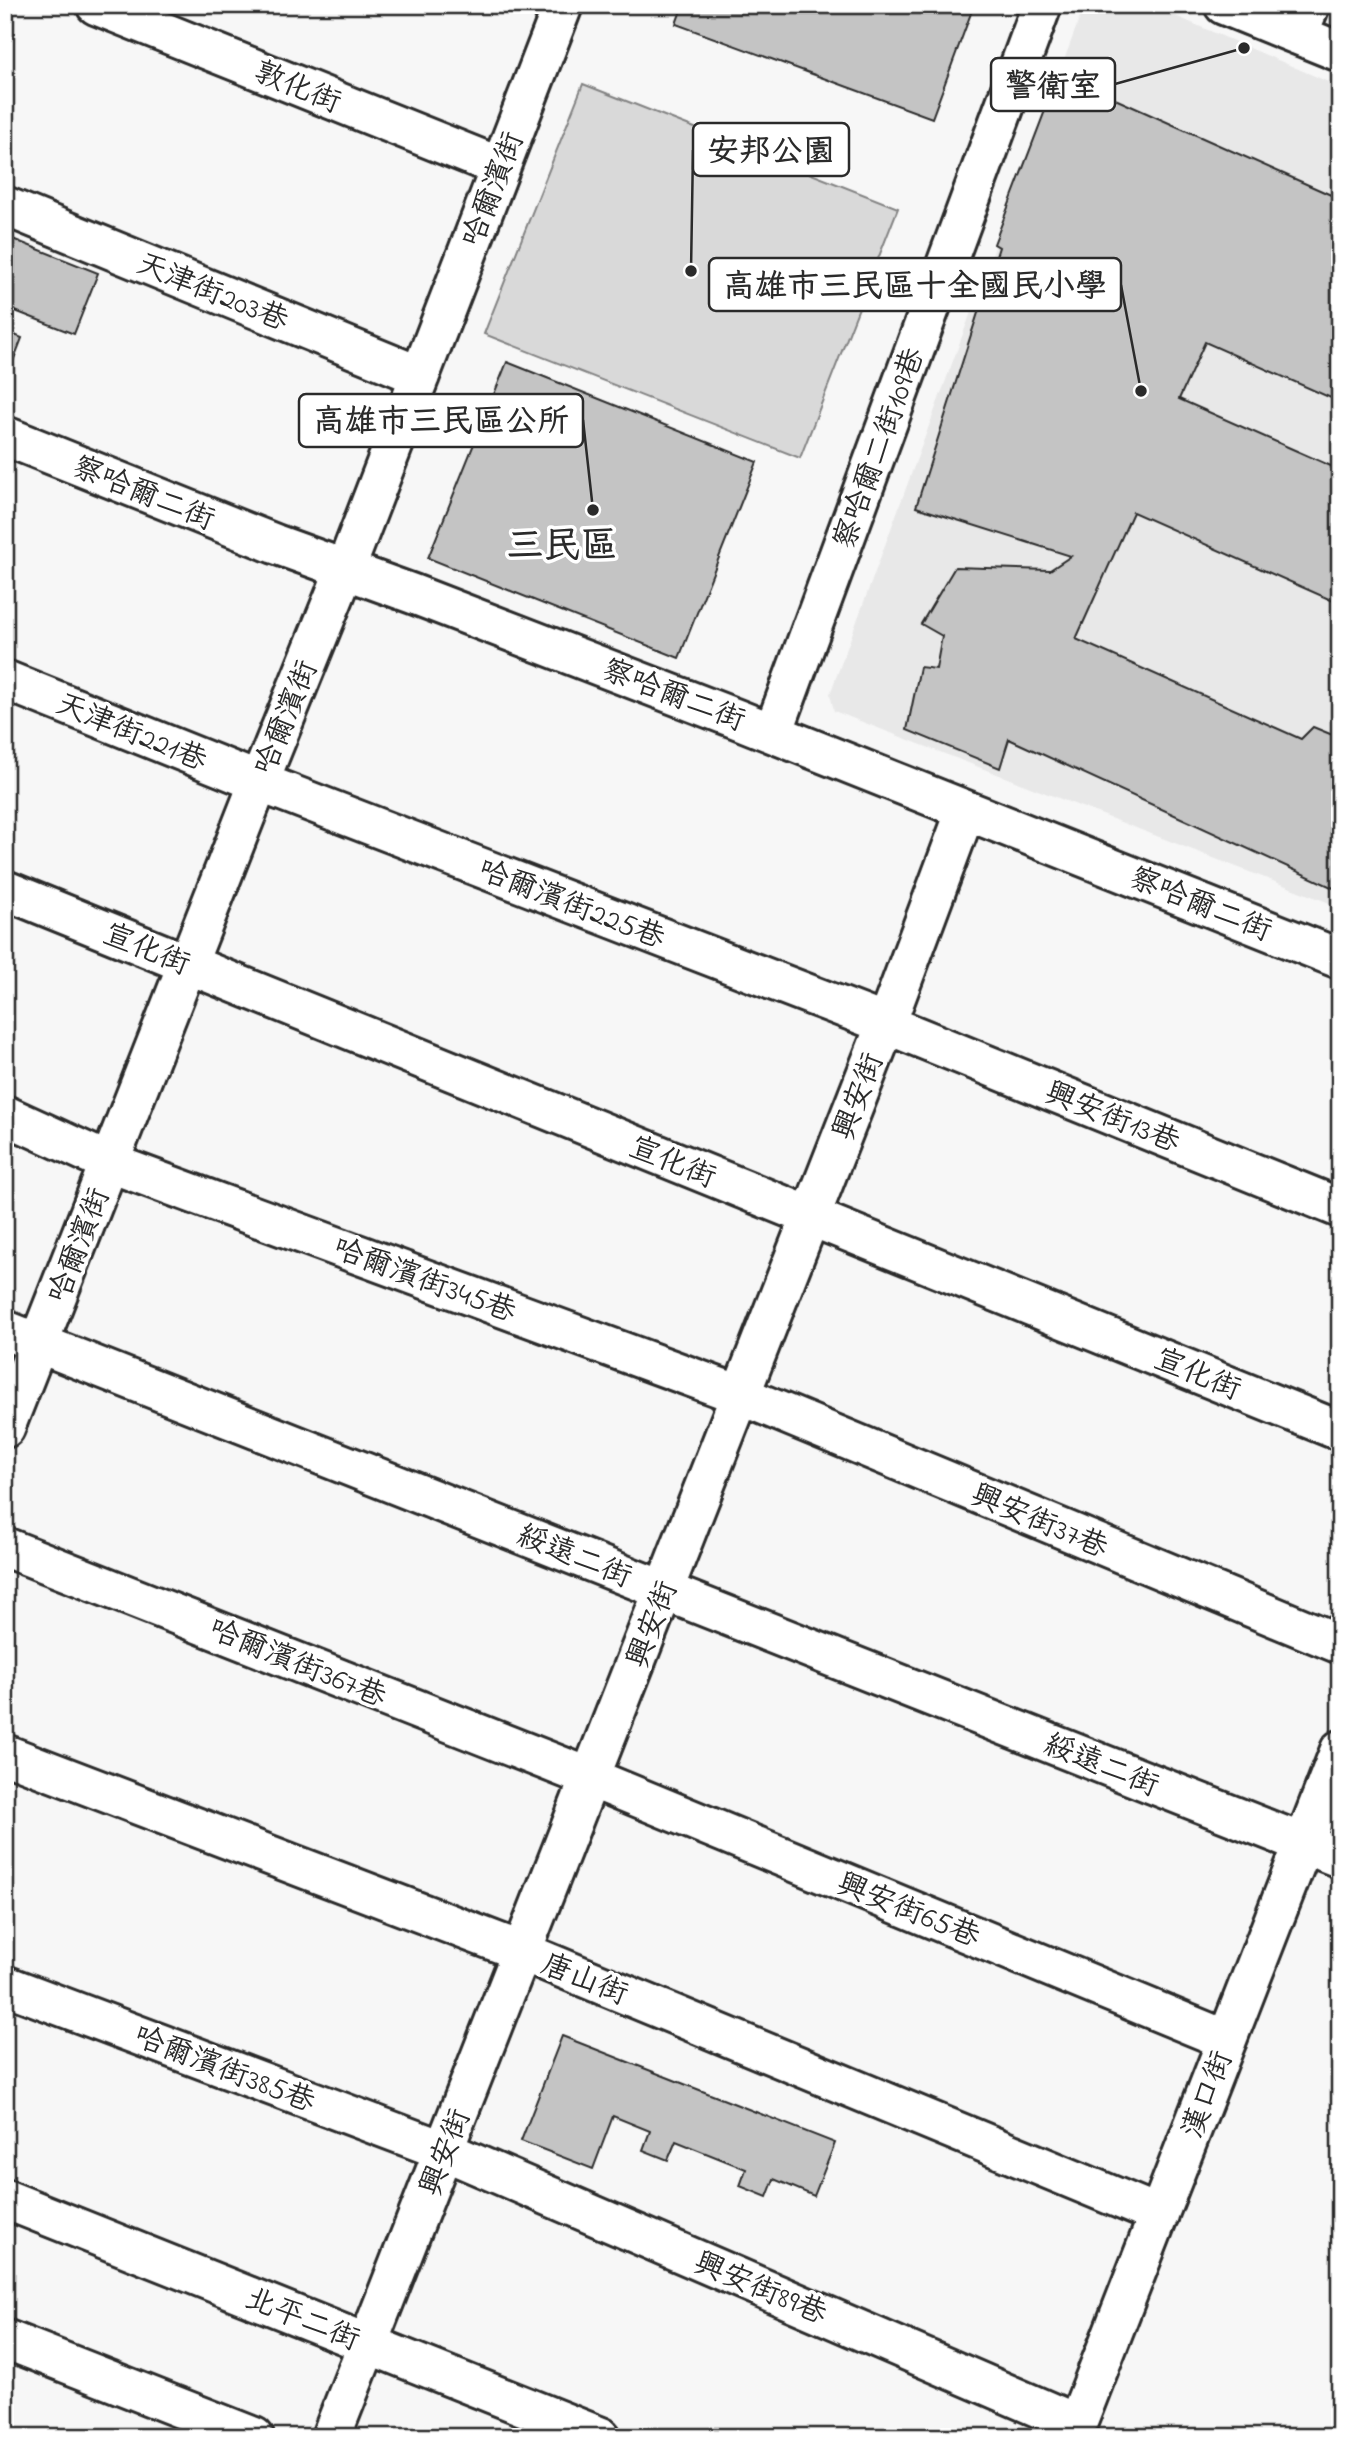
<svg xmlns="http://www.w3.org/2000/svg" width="1345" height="2442" viewBox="0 0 1345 2442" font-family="'Indie Flower','LXGW WenKai TC',sans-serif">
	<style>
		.built { fill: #e8e8e8 }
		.green { fill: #d9d9d9; stroke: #828282; stroke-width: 2 }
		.building { fill: #c4c4c4; stroke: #2b2b2b; stroke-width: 2 }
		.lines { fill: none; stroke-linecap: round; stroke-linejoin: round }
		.minor-casing { stroke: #2b2b2b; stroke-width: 44 }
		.minor { stroke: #fff; stroke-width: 38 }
		.labels { text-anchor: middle; stroke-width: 7; stroke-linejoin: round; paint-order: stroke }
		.street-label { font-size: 30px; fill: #2b2b2b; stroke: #fff }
		.district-label { font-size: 37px; font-weight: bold; fill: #2b2b2b; stroke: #fff }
		.leader { fill: none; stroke: #2b2b2b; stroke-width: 2.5 }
		.callout-dot { fill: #2b2b2b; stroke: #fff; stroke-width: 2.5 }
		.callout { fill: #fff; stroke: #2b2b2b; stroke-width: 2.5 }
		.callout-label { font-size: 32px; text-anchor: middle; font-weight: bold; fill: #2b2b2b }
	</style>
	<rect width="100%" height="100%" fill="#f7f7f7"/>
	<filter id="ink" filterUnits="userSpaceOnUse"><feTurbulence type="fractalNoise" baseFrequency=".0143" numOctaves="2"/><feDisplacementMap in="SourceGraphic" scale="14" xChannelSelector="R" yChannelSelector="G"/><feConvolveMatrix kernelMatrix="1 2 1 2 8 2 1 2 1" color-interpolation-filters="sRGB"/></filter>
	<g filter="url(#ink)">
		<path class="built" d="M1089 5H1150L1340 87V907L834 711 830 694 1080 17Z"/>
		<path class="green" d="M583 84 898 208 800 458 484 334Z"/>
		<path class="building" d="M683 5H974L932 118 676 24Z
			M1059 74 1340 199V402L1205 342 1179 399 1340 470V604L1133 512 1076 639 1301 739 1313 727 1340 738V891L1009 739 1000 768 907 730 920 667 936 669 942 636 921 624 955 567 1050 570 1071 556 916 507 999 247 994 244Z
			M5 236 98 273 74 334 5 307Z
			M5 331 22 338 5 382Z
			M507 362 757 462 679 658 428 558Z
			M562 2036 835 2143 814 2196 774 2179 767 2197 740 2186 746 2169 676 2141 668 2160 643 2150 650 2131 613 2116 593 2169 521 2141Z"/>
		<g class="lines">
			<defs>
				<path id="minor" d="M96 5 500 167
					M1224 5 1340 52
					M1298 35 1310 5
					M5 206 420 376
					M5 436 275 544 413 594 737 719 1340 959
					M5 680 259 782 886 1024 1340 1208
					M773 733 1042 5
					M5 890 1340 1431
					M5 1115 110 1163 740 1395 1340 1644
					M5 1330 1340 1858
					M5 1428 259 782 345 570 563 5
					M5 1547 591 1778 1227 2040
					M5 1754 523 1952 1159 2215
					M5 1985 445 2151 1077 2424
					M5 2199 601 2437
					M5 2339 254 2437
					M331 2437 886 1024 966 810
					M1072 2437 1340 1750"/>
			</defs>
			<use href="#minor" class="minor-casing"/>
			<use href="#minor" class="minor"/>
		</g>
	</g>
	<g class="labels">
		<g class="street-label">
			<text transform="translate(298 86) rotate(22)" y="10">敦化街</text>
			<text transform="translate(492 189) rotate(-69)" y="10">哈爾濱街</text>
			<text transform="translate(213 291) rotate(22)" y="10">天津街203巷</text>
			<text transform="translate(878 448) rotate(-70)" y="10">察哈爾二街109巷</text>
			<text transform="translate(144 492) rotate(22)" y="10">察哈爾二街</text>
			<text transform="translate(674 694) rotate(21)" y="10">察哈爾二街</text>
			<text transform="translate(285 717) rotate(-68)" y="10">哈爾濱街</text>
			<text transform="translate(132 731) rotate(22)" y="10">天津街221巷</text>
			<text transform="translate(572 903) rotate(21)" y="10">哈爾濱街225巷</text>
			<text transform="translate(1201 903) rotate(22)" y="10">察哈爾二街</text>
			<text transform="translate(147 948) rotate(22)" y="10">宣化街</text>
			<text transform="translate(857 1096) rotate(-69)" y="10">興安街</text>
			<text transform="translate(1113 1116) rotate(22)" y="10">興安街13巷</text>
			<text transform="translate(673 1161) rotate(22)" y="10">宣化街</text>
			<text transform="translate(78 1245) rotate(-69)" y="10">哈爾濱街</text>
			<text transform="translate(425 1279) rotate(20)" y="10">哈爾濱街345巷</text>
			<text transform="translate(1198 1373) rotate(22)" y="10">宣化街</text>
			<text transform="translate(1040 1520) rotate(23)" y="10">興安街37巷</text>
			<text transform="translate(575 1555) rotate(22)" y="10">綏遠二街</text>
			<text transform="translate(651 1624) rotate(-69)" y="10">興安街</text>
			<text transform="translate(298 1662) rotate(22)" y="10">哈爾濱街367巷</text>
			<text transform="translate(1102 1764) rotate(22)" y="10">綏遠二街</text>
			<text transform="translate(909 1909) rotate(22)" y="10">興安街65巷</text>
			<text transform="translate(585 1978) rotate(22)" y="10">唐山街</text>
			<text transform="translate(225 2068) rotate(21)" y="10">哈爾濱街385巷</text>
			<text transform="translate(1206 2094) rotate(-69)" y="10">漢口街</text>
			<text transform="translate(444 2152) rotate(-69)" y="10">興安街</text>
			<text transform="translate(761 2287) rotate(23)" y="10">興安街89巷</text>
			<text transform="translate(303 2318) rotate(22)" y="10">北平二街</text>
		</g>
		<g class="district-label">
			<text x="562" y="557">三民區</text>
		</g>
	</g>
	<path class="leader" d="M1244 48L1115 84M691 271L693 150M1141 391L1121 285M593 510L583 420"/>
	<g class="callout-dot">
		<circle cx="1244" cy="48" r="7"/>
		<circle cx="691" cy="271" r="7"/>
		<circle cx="1141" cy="391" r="7"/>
		<circle cx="593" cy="510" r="7"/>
	</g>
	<g class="callout">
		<rect x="991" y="58" width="124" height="53" rx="7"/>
		<rect x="693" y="123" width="156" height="53" rx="7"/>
		<rect x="709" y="258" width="412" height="53" rx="7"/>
		<rect x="299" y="394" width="284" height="53" rx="7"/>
	</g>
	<g class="callout-label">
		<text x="1053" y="96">警衛室</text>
		<text x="771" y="161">安邦公園</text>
		<text x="915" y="296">高雄市三民區十全國民小學</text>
		<text x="441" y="431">高雄市三民區公所</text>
	</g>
	<rect width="1345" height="2442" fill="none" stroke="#fff" stroke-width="28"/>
	<rect x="14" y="14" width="1317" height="2414" fill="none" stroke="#2b2b2b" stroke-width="2.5" filter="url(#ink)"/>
</svg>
